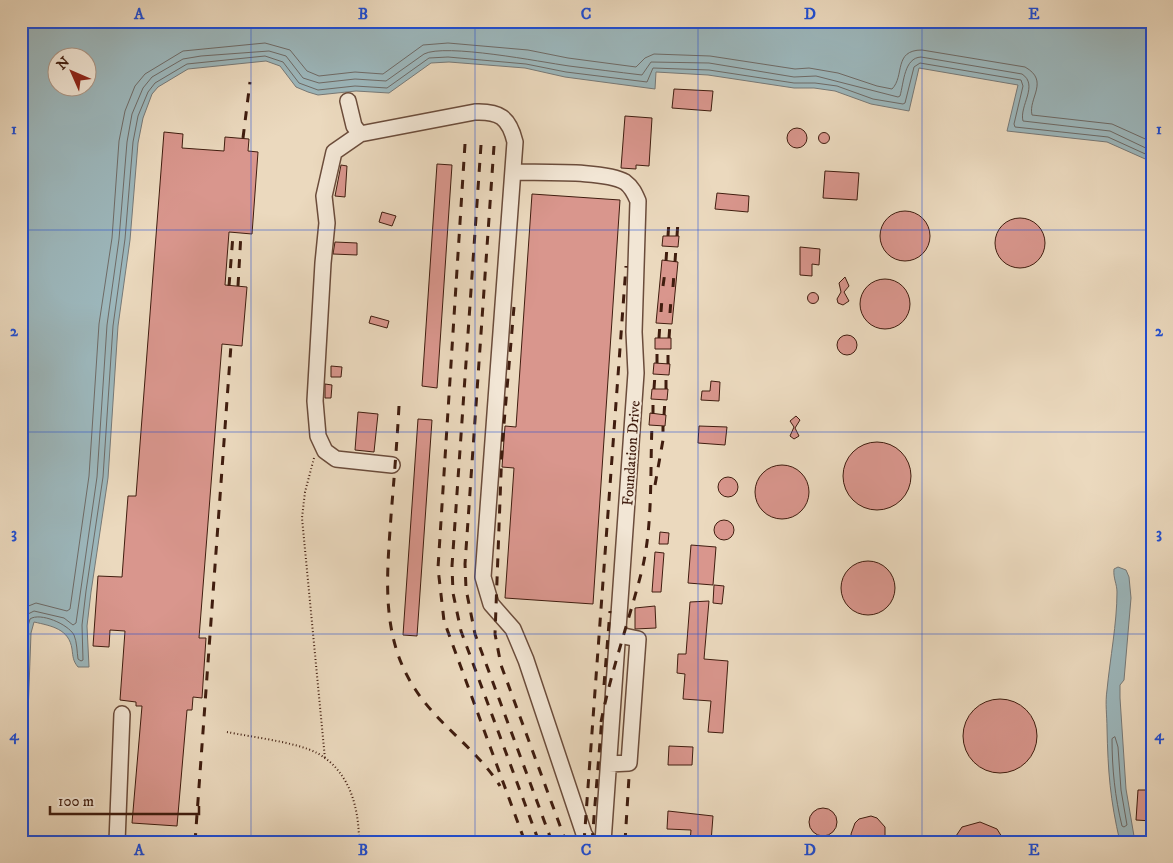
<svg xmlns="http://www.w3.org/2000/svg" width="1173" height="863" viewBox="0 0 1173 863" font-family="'IM FELL DW Pica',serif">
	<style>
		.water { fill: #9cb7bc; stroke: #777977; fill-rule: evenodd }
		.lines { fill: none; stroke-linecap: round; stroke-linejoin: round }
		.shore { stroke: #6e6a66; stroke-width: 1 }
		.building { fill: #d9968d; stroke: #401d0f }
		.minor-casing { stroke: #6b4c3b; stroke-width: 18 }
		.path { stroke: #401d0f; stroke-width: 2; stroke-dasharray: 1 2.5; stroke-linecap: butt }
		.minor { stroke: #f2e6d5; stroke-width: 15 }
		.rail { stroke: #401d0f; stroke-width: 3; stroke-dasharray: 9 9; stroke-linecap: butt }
		.grid { fill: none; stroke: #1d4ed8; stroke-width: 1; stroke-opacity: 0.55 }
		.labels { text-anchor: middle; stroke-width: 4; stroke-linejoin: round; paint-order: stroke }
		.street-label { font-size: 15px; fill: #401d0f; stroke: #f2e6d5 }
		.neatline { fill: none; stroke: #1d4ed8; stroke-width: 2 }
		.grid-label { font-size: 16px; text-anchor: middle; font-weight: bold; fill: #1d4ed8 }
	</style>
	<rect width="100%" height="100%" fill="#ebd9be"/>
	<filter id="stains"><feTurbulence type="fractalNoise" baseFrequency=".004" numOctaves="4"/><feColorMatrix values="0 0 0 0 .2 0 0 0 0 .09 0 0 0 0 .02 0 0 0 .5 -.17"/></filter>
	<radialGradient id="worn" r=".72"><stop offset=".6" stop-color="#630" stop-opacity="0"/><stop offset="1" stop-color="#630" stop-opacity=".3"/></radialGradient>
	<path class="water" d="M21 21H1152V162L1107 142 1007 131 1018 85 919 68 909 111 871 104 835 91 814 88H794L708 75 656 72 655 89 565 77 525 68 449 62 431 63 389 93 356 91 318 95 308 92 296 87 280 66 266 61 188 69 158 87 152 94 143 118 138 143 130 240 118 326 108 478 91 592 87 626 89 667H78C73 661 73 657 72 649 69 629 52 626 34 622L31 633 25 795 21 806ZM58 58H88V88H58Z
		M1118 567 1126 570 1129 577 1131 598 1124 680 1120 685V698L1126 789 1135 842H1120C1110 799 1108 772 1107 728 1107 716 1105 703 1107 690 1110 659 1117 623 1117 592 1117 584 1113 578 1114 569Z"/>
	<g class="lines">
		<path class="shore" d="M21 609 36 603 67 611 70 609 89 476 99 324 112 238 119 141 125 111 135 86 145 74 183 51 265 43 290 50 307 71 319 76 355 72 383 74 423 45 448 43 528 50 568 58 636 67 645 58 654 54 710 56 795 69 809 68 838 73 877 86 892 89C905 76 893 50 922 50L1025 67C1050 81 1028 98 1032 115L1112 124 1152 142
			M21 626 26 615 34 611 64 618 73 625 76 623 97 477 107 325 119 239 127 142 132 114 143 88 152 77 183 59 201 56 269 51 286 56 303 78 319 83 355 79 386 81 424 54C445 43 541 62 569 66 593 69 617 72 642 75L651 62 709 63 794 77 816 76 898 97 900 96C904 82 904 58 921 57L1022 74C1039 85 1019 106 1023 121L1110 131 1152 151
			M1115 737 1118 747 1121 790 1127 825 1124 827 1122 826C1115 797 1112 769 1112 739Z
			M21 758 26 633 30 619C40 612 68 624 74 635 77 642 77 652 78 659L81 661 83 660 82 625 86 591 103 477 113 326 125 239 133 142 138 116 148 92 155 83 187 64 265 56 283 62 299 83 318 90 355 86 387 88 429 58 448 57 526 64 566 72 647 82 653 68 709 70 794 83H815L837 86 873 99 903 104 905 103 914 67 920 63 1021 80 1023 86 1014 124 1015 127 1108 137 1152 157"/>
	</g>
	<path class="building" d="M674 89 713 91 711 111 672 108Z
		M625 116 652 118 649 166 636 165V169L621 168Z
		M787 138a10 10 0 1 1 20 0a10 10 0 1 1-20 0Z
		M164 132 183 134 182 148 224 151 225 137 249 139 248 151 258 152 252 234 229 232 225 285 247 287 242 346 222 344 199 638H206L202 698 193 697 192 710H187L177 826 132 823 142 706H136V702L120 700 125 631 110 630 109 647 93 646 98 576 122 577 128 496H136Z
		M818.5 138a5.5 5.5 0 1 1 11 0a5.5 5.5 0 1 1-11 0Z
		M437 164 452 165 437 388 422 386Z
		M341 165 347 166 345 197 335 196Z
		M825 171 859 173 857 200 823 198Z
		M717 193 749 196 748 212 715 209Z
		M532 194 620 200 593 604 505 598 514 468 502 467 505 426 516 427Z
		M880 236a25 25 0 1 1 50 0a25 25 0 1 1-50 0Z
		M382 212 396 216 392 226 379 222Z
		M995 243a25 25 0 1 1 50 0a25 25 0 1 1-50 0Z
		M663 236H679L678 247 662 246Z
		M335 242 357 243V255L333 254Z
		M800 247 820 249 819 265 812 264V276L800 275Z
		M662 260 678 262 672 324 656 323Z
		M845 277 849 286 844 292 849 301 843 305 838 303 837 299 841 292 839 283Z
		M860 304a25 25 0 1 1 50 0a25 25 0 1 1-50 0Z
		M807.5 298a5.5 5.5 0 1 1 11 0a5.5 5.5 0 1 1-11 0Z
		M371 316 389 321 387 328 369 323Z
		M837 345a10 10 0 1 1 20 0a10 10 0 1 1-20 0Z
		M655 338H671V349H655Z
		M654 363 670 364 669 375 653 374Z
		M331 366 342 367 341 377H331Z
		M711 381 720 382 719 401 701 400 702 391H710Z
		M325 384 332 385 331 398H325Z
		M652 389H668L667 400 651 399Z
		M358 412 378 414 374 452 355 450Z
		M650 413 666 415 665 426 649 425Z
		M796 416 800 420 795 428 799 436 794 439 790 436 794 427 790 421Z
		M418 419 432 420 417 636 403 635Z
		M699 426 727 427 725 445 698 443Z
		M843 476a34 34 0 1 1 68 0a34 34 0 1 1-68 0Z
		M755 492a27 27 0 1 1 54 0a27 27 0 1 1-54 0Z
		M718 487a10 10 0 1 1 20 0a10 10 0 1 1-20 0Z
		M714 530a10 10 0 1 1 20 0a10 10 0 1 1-20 0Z
		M660 532 669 533 668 544H659Z
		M691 545 716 547 713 585 688 583Z
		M655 552 664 553 661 592H652Z
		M841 588a27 27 0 1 1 54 0a27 27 0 1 1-54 0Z
		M714 585 724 586 722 604 713 603Z
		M709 601 704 659 728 661 723 733 708 732 711 701 683 699 685 674 677 673 678 654H686L690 602Z
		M655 606 656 628 635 629V608Z
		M963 736a37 37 0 1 1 74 0a37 37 0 1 1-74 0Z
		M669 746 693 747 692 765H668Z
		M1138 790H1152V821L1136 820Z
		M809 822a14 14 0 1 1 28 0a14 14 0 1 1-28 0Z
		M668 811 713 816 711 842H690L691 830 667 829Z
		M871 816 877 818 885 827V842H852L851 834 855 823 859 819Z
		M980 822 997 829 1005 842H952L962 827Z"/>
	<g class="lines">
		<defs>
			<path id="minor" d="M348 101 354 126 360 134 475 112C499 111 509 117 515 142L483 577 491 604 513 629 526 660 584 834 589 842
				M360 134 334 152 324 196 327 223 323 263 315 401 318 436 325 451 336 459 392 465
				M513 172C539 173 605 170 625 182 632 187 635 194 638 201L634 332 636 373 603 842
				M609 764 629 763 638 639 619 635
				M117 842 122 714"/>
		</defs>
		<use href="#minor" class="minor-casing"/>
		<path class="path" d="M314 458 305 492 302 518 325 759
			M227 732C251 737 296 742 317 753 350 771 359 808 359 842"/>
		<use href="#minor" class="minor"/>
		<path class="rail" d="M243 138 250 82
			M465 144 438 568 444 621 525 842
			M481 145 452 566 453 593 461 631 539 842
			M494 146 465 564 466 589 475 634 552 842
			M668 236 669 221
			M677 236 678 221
			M666 261 667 246
			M675 262 676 247
			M229 286 233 235
			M238 286 241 233
			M663 286 665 272
			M673 287 674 273
			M514 307 502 447 495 634 501 665 566 842
			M661 312 662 298
			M670 313 671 299
			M659 338 660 323
			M669 338 670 324
			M657 363V349
			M668 364V349
			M654 389 655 374
			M666 389V375
			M399 406C397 443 394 479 391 516 387 576 380 636 415 689 439 726 477 749 500 786
			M653 414V400
			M664 415 665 400
			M655 485 663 440V426
			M604 685 610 611
			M601 722C611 671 629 621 642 570 653 524 650 472 652 425
			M195 842 231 345
			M584 842 626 266
			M592 842 602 717
			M625 842 629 777"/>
	</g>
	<path class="grid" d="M251 21V842M475 21V842M698 21V842M922 21V842M21 230H1152M21 432H1152M21 634H1152"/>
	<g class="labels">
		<g class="street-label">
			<text transform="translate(631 453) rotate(-86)" y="5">Foundation Drive</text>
		</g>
	</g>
	<rect width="1173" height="863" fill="none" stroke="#ebd9be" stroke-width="55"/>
	<g transform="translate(72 72) rotate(315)"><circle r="24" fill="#f2e6d5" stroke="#ab9686"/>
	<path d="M0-4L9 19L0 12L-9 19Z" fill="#8f2418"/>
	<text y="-8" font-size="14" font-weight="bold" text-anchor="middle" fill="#401d0f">N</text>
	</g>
	<path d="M50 806v8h149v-8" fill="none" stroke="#401d0f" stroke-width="2.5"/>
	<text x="58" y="806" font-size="15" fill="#401d0f" stroke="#f2e6d5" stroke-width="4" paint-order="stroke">100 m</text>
	<rect x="28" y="28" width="1118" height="808" class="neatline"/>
	<g class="grid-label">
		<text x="139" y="19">A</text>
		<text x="363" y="19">B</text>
		<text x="586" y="19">C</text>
		<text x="810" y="19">D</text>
		<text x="1034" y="19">E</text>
		<text x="14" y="134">1</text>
		<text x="1159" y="134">1</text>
		<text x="14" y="336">2</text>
		<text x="1159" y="336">2</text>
		<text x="14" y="538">3</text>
		<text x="1159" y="538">3</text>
		<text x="14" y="740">4</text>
		<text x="1159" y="740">4</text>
		<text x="139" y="855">A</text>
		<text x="363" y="855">B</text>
		<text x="586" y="855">C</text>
		<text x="810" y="855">D</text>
		<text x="1034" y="855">E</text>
	</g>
	<rect width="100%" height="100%" filter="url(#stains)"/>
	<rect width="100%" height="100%" fill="url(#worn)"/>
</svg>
